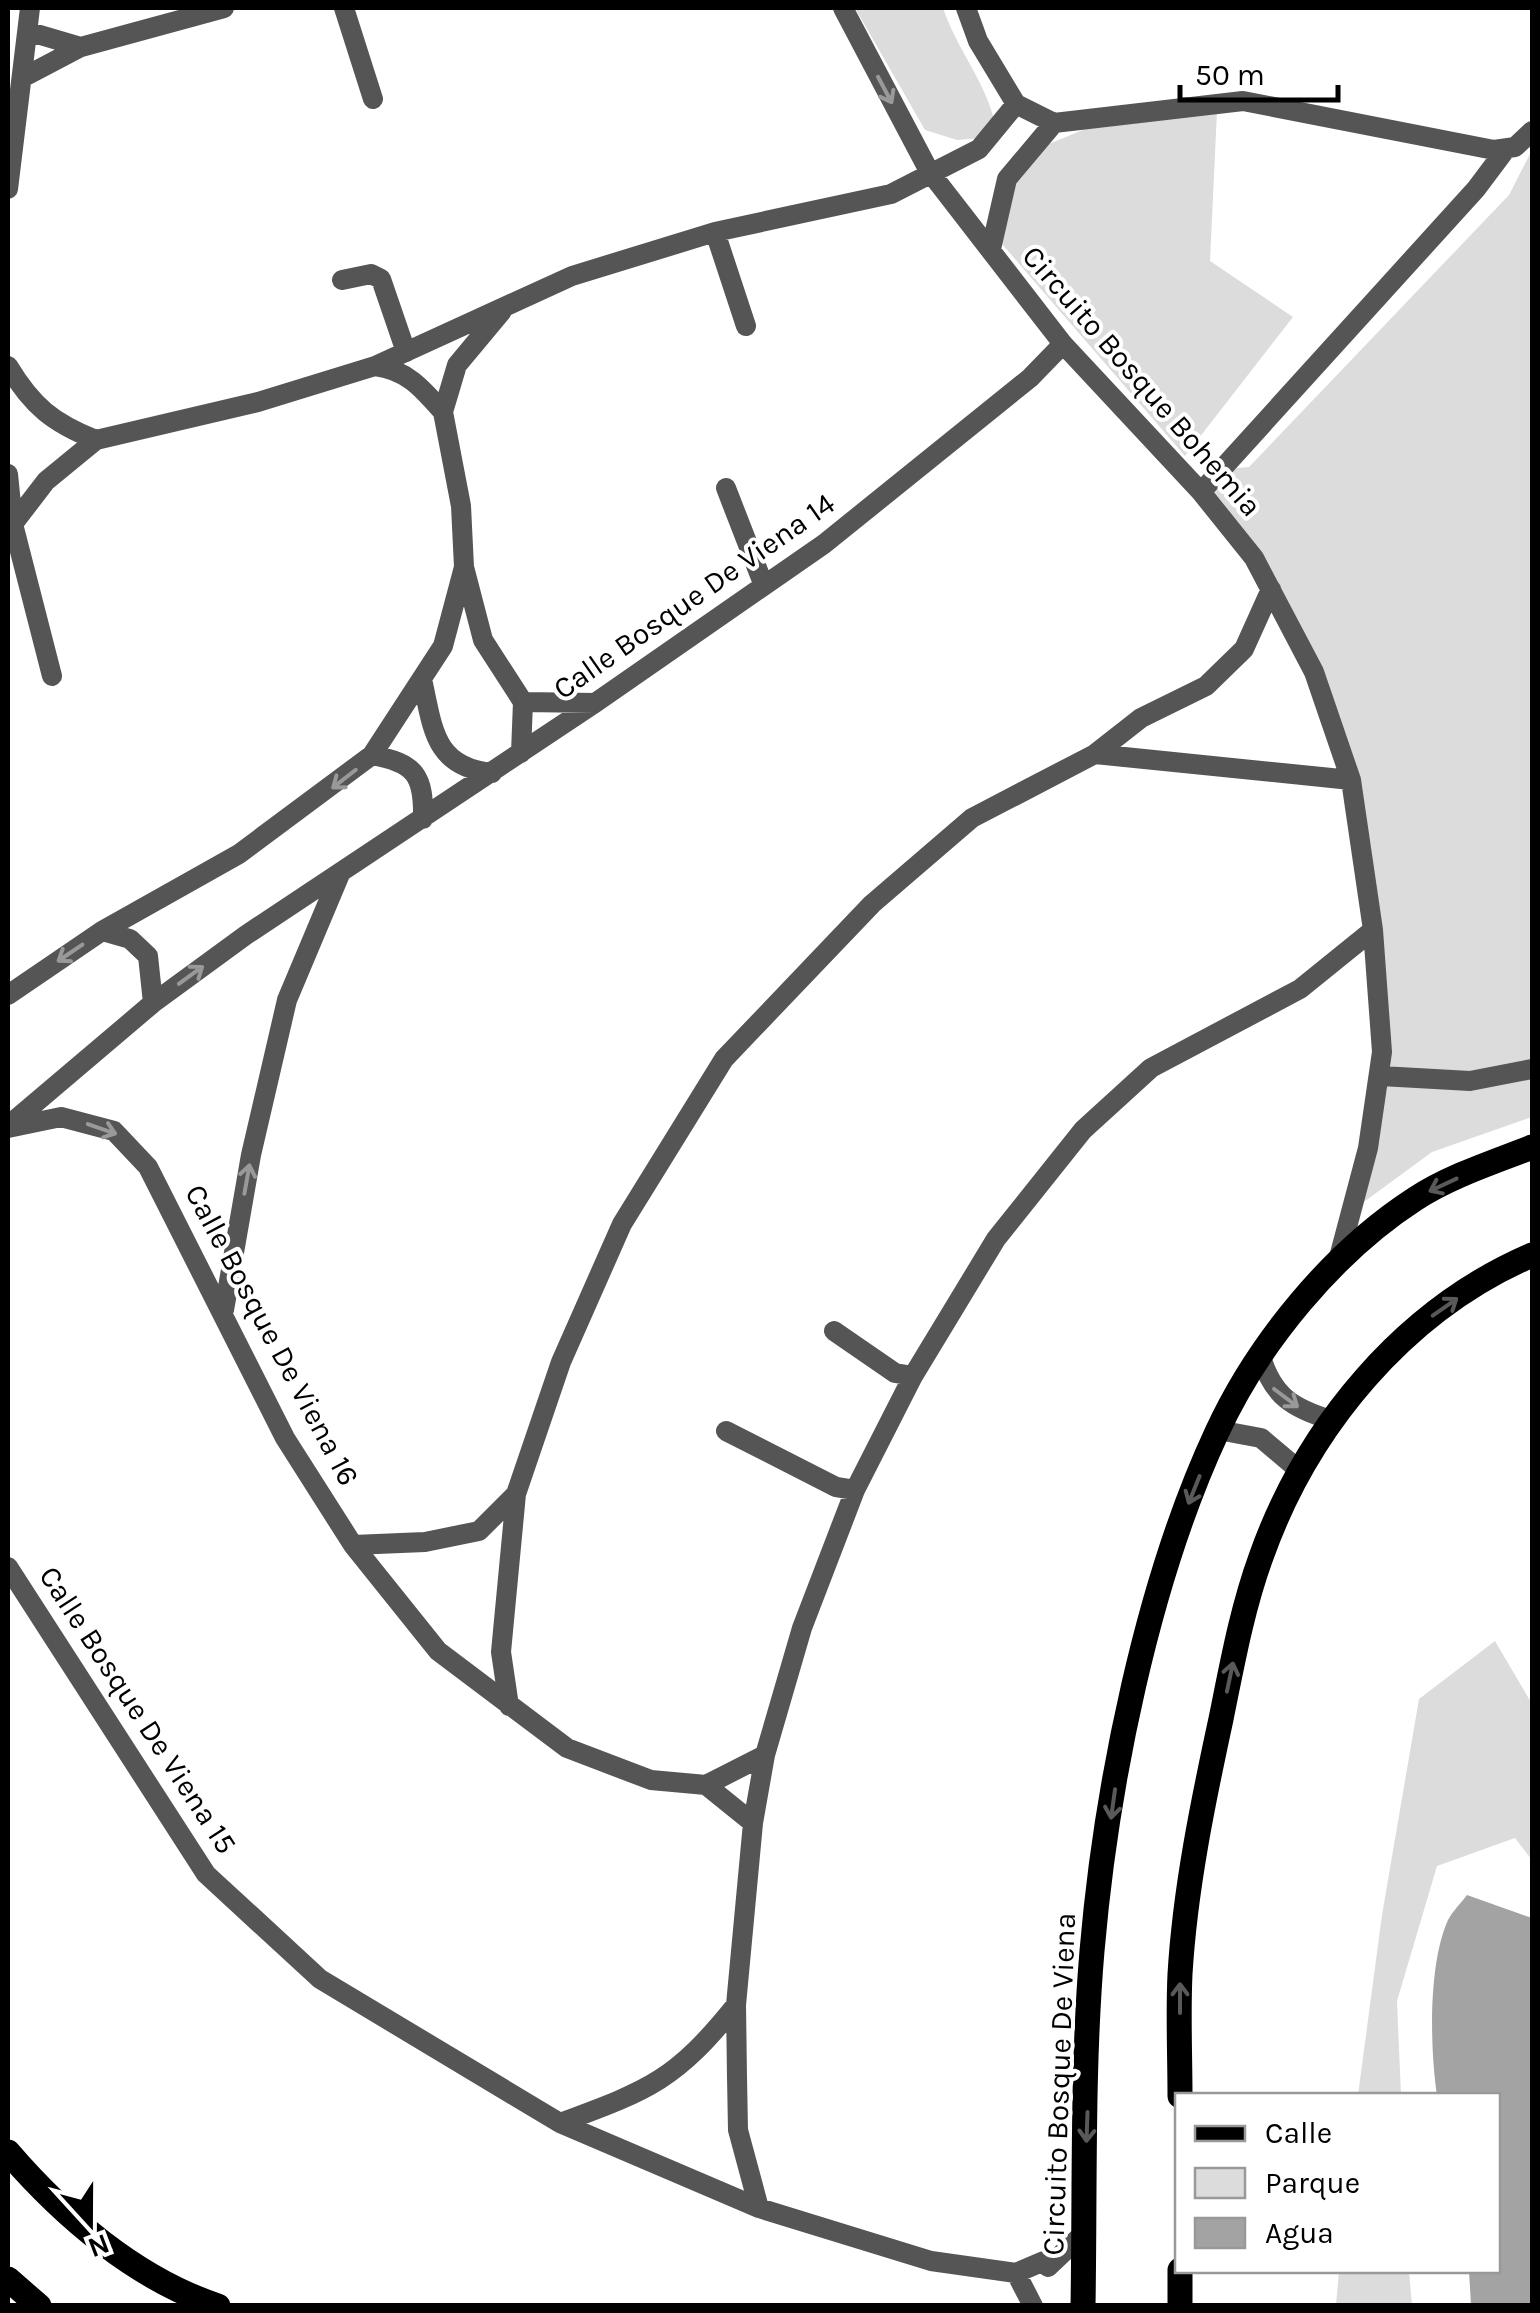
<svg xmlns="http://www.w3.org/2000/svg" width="1540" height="2313" viewBox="0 0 1540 2313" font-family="Karla,sans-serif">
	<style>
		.green { fill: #dcdcdc }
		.water { fill: #a3a3a3 }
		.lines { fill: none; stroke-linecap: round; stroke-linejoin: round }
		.minor { stroke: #555; stroke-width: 20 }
		.major { stroke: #000; stroke-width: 25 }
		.oneway { stroke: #999 }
		.oneway2 { stroke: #595959 }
		.labels { text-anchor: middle; stroke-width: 8; stroke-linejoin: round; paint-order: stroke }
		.street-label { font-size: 30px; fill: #000; stroke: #fff }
	</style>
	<rect width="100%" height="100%" fill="#fff"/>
	<path class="green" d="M855 8H943C956 47 984 80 994 119L982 138 957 140 925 130Z
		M1217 111 1210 261 1293 317 1185 456 996 237 1027 153 1090 127Z
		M1532 126V1117L1432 1152 1346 1215 1387 1078 1339 718 1212 492 1227 469 1249 467 1509 195 1531 152 1526 138Z
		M1495 1641 1532 1704V1860L1515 1838 1437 1866 1397 2001 1401 2095H1358L1382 1915 1419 1699Z
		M1339 2271H1409L1412 2305H1336Z"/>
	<path class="water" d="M1467 1895 1532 1918V2305H1471L1469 2271 1498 2270V2096L1437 2095C1430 2049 1428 1964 1448 1920 1452 1912 1461 1903 1467 1895Z"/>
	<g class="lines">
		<path class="minor" d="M344 8 373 99
			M843 8 929 171 1063 344 1201 492 1254 558 1314 672 1351 780 1373 930 1382 1052 1368 1148 1338 1261
			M966 8 978 41 1016 104
			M30 32 81 47
			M22 78 81 47 224 8
			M1016 104 1054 123 1243 101 1494 150 1515 147 1532 131
			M8 189 30 8
			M715 232 746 326
			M991 249 1007 179 1054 123
			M342 280 371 274 381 279 406 352
			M502 311 457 365 443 412 461 506 464 567 483 640 523 702 521 753
			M8 366C32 406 53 423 96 440
			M375 366C407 370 422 388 443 412
			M8 474 13 524 52 676
			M726 488 764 586
			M1201 492 1476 189 1506 149
			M13 524 46 481 96 440 258 402 375 366 572 276 715 232 891 194 979 149 1016 104
			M422 679C433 729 434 767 492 773
			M523 702 595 703
			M1095 754 1141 718 1206 686 1244 649 1271 589
			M372 755C416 763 424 776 423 819
			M102 931 130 939 148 956 153 1003
			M8 995 102 931 239 854 372 755 443 646 464 567
			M1381 1076 1470 1081 1532 1069
			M8 1126 153 1003 246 935 595 703 824 544 1030 378 1063 344
			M8 1128 61 1117 114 1131 148 1167 285 1438 353 1545 438 1651 567 1748 651 1780 706 1785 765 1755
			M224 1310 251 1155 287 1000 340 874
			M834 1331 895 1373 913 1376
			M1261 1357C1273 1396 1292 1408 1331 1420
			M1218 1430 1261 1438 1300 1471
			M726 1431 836 1487 855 1490
			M353 1545 425 1542 479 1531 516 1494 561 1362 622 1224 724 1059 872 904 972 818 1095 754 1351 780
			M8 1567 206 1874 320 1979 560 2123 759 2208 931 2261 1016 2273 1044 2261 1048 2267 1085 2232
			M509 1706 501 1652 516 1494
			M706 1785 753 1823
			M560 2123C649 2090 675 2081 736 2005
			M759 2208 738 2130 737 2077 736 2005 753 1823 765 1755 802 1628 855 1490 913 1376 996 1239 1083 1130 1151 1068 1300 989 1373 930
			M1016 2273 1033 2306"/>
		<path class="major" d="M1180 2096C1180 2055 1178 2014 1180 1974 1185 1889 1203 1802 1221 1719 1232 1665 1242 1609 1261 1557 1307 1427 1404 1310 1532 1255
			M8 2152C63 2216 136 2279 218 2306
			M8 2279 39 2306
			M1083 2306C1085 2188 1082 2068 1092 1951 1106 1787 1147 1582 1217 1432 1258 1343 1333 1252 1415 1199 1450 1176 1494 1162 1532 1147
			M1180 2306V2270"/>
	</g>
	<defs><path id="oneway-shaft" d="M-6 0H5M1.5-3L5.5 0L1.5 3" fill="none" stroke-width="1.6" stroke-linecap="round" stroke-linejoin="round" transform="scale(2.5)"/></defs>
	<g class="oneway">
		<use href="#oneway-shaft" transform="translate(885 90) rotate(62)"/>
		<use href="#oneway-shaft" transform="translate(344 779) rotate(142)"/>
		<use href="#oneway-shaft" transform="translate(70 953) rotate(146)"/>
		<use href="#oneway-shaft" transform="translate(191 975) rotate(-36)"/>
		<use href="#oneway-shaft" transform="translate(102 1129) rotate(19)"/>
		<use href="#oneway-shaft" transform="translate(247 1179) rotate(-80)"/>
		<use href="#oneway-shaft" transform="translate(1286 1398) rotate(37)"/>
	</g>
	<g class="oneway2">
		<use href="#oneway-shaft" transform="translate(1443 1185) rotate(155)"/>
		<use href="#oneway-shaft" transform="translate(1445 1307) rotate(-35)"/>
		<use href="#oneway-shaft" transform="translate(1194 1490) rotate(112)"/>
		<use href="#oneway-shaft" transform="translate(1230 1677) rotate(-78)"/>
		<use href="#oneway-shaft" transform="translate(1113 1804) rotate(98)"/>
		<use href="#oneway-shaft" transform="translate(1180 1998) rotate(-90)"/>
		<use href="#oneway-shaft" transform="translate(1087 2127) rotate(92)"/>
	</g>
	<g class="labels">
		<g class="street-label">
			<text transform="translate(1142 381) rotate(49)" y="10">Circuito Bosque Bohemia</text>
			<text transform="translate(694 596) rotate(-35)" y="10">Calle Bosque De Viena 14</text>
			<text transform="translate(272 1335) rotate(62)" y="10">Calle Bosque De Viena 16</text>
			<text transform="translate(138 1710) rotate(57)" y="10">Calle Bosque De Viena 15</text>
			<text transform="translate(1059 2084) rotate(-88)" y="10">Circuito Bosque De Viena</text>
		</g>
	</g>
	<rect width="1540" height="2313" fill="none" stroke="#000000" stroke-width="20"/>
	<rect x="1175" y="2093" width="325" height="180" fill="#ffffff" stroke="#999999" stroke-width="2.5"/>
	<rect x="1195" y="2126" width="50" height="15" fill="#000000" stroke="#999999" stroke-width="2.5"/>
	<text x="1265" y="2143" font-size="30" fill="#000000">Calle</text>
	<rect x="1195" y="2168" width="50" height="30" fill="#dcdcdc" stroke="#999999" stroke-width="2.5"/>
	<text x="1265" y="2193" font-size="30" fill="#000000">Parque</text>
	<rect x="1195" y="2218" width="50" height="30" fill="#a3a3a3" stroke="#999999" stroke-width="2.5"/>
	<text x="1265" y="2243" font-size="30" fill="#000000">Agua</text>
	<g transform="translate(90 2223) rotate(159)" stroke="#ffffff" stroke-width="8" paint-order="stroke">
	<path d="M0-8L18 38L0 25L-18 38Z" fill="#000000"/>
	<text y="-15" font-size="28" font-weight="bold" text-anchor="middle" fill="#000000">N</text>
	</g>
	<path d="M1180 85v15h158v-15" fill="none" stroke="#000000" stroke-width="5"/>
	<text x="1195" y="85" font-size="30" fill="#000000" stroke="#ffffff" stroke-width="8" paint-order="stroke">50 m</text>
</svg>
